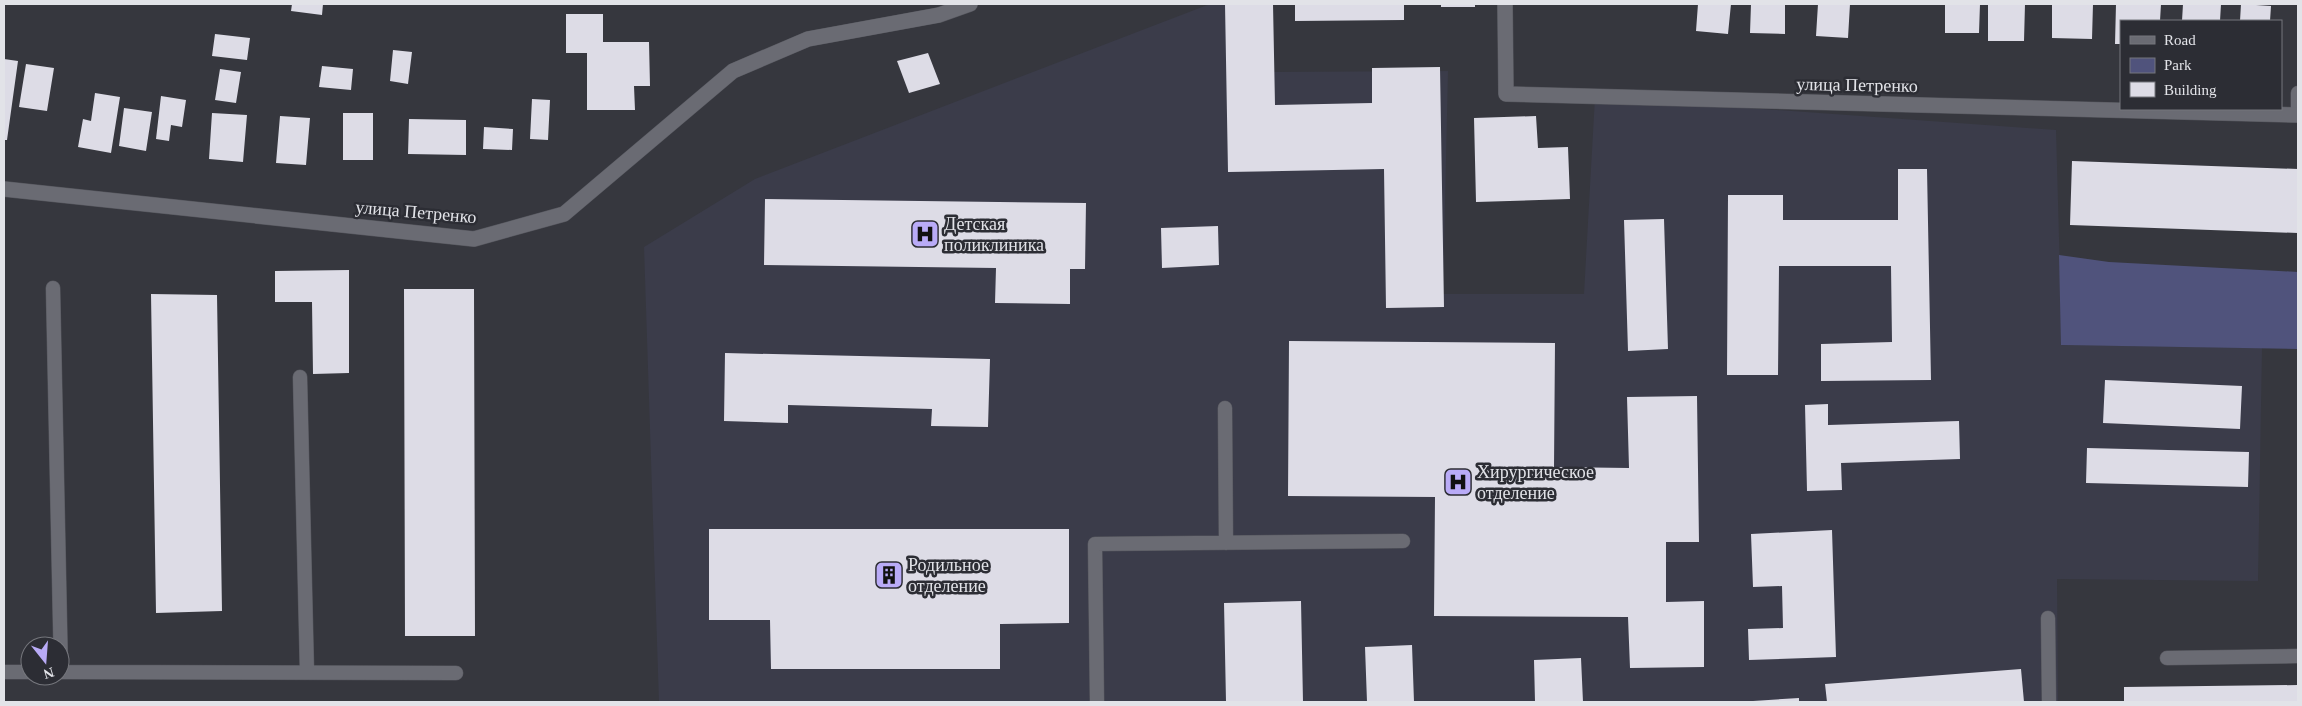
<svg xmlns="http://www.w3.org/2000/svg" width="2302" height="706" viewBox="0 0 2302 706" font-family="Georgia,serif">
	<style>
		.built { fill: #3b3c4a }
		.green { fill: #50537c }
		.building { fill: #dddce6 }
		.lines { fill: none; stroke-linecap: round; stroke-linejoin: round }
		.service-casing { stroke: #54555c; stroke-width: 15 }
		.minor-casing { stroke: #54555c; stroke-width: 16 }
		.service { stroke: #6a6b73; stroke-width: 14 }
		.minor { stroke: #6a6b73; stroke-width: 15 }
		.labels { text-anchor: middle; stroke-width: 5; stroke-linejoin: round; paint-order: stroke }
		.street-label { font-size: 18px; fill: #e2e3e8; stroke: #2c2d34 }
		.poi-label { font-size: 18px; fill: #e2e3e8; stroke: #2c2d34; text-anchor: start }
	</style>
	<rect width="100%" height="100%" fill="#36373e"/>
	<path class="built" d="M1210 4H1258L1261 72 1448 71 1443 294H1584L1595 97 2056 130 2062 345 2262 348 2258 581 2057 579 2058 702H659L644 247 755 179Z"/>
	<path class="green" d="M2059 255 2109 262 2298 272V349L2061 345Z"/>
	<path class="building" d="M292 4H323L322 15 291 11Z
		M1225 4H1273L1275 105 1372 103V68L1440 67 1444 307 1386 308 1384 169 1228 172Z
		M1295 4H1404V20L1295 21Z
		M1441 4H1475V7H1441Z
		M1698 4H1731L1728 34 1696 31Z
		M1751 4H1785V34L1750 33Z
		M1818 4H1850L1848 38 1816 36Z
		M1945 4H1980L1979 33H1945Z
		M1988 4H2025L2024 41H1988Z
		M2052 4H2093L2092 39 2052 38Z
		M2116 4H2161L2160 21H2121V44H2115Z
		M2183 4H2221L2220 21H2182Z
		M2241 4 2271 6 2270 21H2240Z
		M566 14H603V42H649L650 86H634L635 110H587V53H566Z
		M215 34 250 38 247 60 212 56Z
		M393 50 412 52 408 84 390 81Z
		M928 53 940 84 909 93 897 61Z
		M4 59 18 61 7 140H4Z
		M26 64 54 68 47 111 19 107Z
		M322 66 353 69 351 90 319 87Z
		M220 69 241 72 236 103 215 100Z
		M95 93 120 97 111 153 78 147 83 119 91 121Z
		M161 96 186 100 182 127 171 125 169 141 156 139Z
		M532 99 550 100 548 140 530 139Z
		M124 108 152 112 146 151 119 146Z
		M212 113 247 115 243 162 209 159Z
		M343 113H373V160H343Z
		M280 116 310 118 306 165 276 163Z
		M1536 116 1538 148 1568 147 1570 199 1476 202 1474 118Z
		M409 119 466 120V155L408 154Z
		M484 127 513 129 512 150 483 149Z
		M2072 161 2298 169V233L2070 225Z
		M1898 169H1927L1931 380 1821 381V344L1892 342 1891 266H1779L1778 375H1727L1728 195H1783V220H1898Z
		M765 199 1086 203 1085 269H1070V304L995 303 996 268 764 265Z
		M1664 219 1668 349 1628 351 1624 220Z
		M1218 226 1219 265 1162 268 1161 228Z
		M349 270V373L313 374 312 302H275V271Z
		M404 289H474L475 636H405Z
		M151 294 217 295 222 611 156 613Z
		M1289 341 1555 343 1554 467 1629 468 1627 397 1697 396 1699 542H1666V602L1704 601V667L1630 668 1628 617 1434 616 1435 497 1288 496Z
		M725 353 990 359 988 427 931 426 932 409 788 405V423L724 421Z
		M2105 380 2242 386 2240 429 2103 423Z
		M1828 404V425L1959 421 1960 459 1841 463 1842 490 1807 491 1805 405Z
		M2087 448 2249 452 2248 487 2086 483Z
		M709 529H1069V623L1000 624V669H771L770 620H709Z
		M1832 530 1836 657 1749 660 1748 629 1783 628 1782 586 1753 587 1751 534Z
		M1301 601 1303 702H1226L1224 603Z
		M1412 645 1414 702H1367L1365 647Z
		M1581 658 1583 702H1535L1534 660Z
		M2021 669 2024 702H1827L1825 684Z
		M2298 685V702H2124V687Z
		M1799 698V702H1753V701Z"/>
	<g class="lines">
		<defs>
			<path id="service" d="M2298 115V93
				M53 288 61 672
				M300 377 307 672
				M1225 408 1226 543
				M2048 618 2049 702
				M2167 658 2298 656
				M4 672H30
				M60 672 456 673
				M1097 702 1095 544 1403 541"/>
			<path id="minor" d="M1505 4 1506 94 2298 115
				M4 189 474 239 564 214 733 71 808 39 939 15 970 4"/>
		</defs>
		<use href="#service" class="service-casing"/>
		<use href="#minor" class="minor-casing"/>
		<use href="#service" class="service"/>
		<use href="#minor" class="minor"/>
	</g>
	<defs>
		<symbol id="hospital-square" viewBox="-11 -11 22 22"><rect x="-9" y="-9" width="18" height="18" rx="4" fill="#b9abf7" stroke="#2c2d34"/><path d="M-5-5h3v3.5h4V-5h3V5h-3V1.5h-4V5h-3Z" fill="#111"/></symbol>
		<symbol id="building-square" viewBox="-11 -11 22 22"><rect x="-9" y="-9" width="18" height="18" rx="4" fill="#b9abf7" stroke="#2c2d34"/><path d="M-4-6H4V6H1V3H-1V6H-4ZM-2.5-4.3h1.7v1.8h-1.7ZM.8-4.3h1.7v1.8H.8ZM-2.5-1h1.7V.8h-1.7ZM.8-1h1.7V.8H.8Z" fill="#111"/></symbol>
	</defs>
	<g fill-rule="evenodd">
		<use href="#hospital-square" x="909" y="218" width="32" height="32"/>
		<use href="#hospital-square" x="1442" y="466" width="32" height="32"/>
		<use href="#building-square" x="873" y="559" width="32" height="32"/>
	</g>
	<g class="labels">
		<g class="street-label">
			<text transform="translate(1857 85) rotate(1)" y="6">улица Петренко</text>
			<text transform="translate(416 212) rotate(5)" y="6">улица Петренко</text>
		</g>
		<g class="poi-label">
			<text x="944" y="230">Детская<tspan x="944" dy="21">поликлиника</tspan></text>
			<text x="1477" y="478">Хирургическое<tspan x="1477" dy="21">отделение</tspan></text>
			<text x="908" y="571">Родильное<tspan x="908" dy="21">отделение</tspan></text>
		</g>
	</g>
	<rect width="2302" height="706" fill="none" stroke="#e2e3e8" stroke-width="10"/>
	<rect x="2120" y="20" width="162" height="90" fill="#2c2d34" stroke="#75767c"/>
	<rect x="2130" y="36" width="25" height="8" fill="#6a6b73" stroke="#75767c"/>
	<text x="2164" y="45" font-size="15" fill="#e2e3e8">Road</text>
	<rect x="2130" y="58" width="25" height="15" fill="#50537c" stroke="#75767c"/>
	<text x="2164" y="70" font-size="15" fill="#e2e3e8">Park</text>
	<rect x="2130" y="82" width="25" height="15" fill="#dddce6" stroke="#75767c"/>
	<text x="2164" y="95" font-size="15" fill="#e2e3e8">Building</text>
	<g transform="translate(45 661) rotate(163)"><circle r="24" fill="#2c2d34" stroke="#75767c"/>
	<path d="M0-4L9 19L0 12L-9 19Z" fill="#b9abf7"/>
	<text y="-8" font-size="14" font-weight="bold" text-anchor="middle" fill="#e2e3e8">N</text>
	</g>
</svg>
